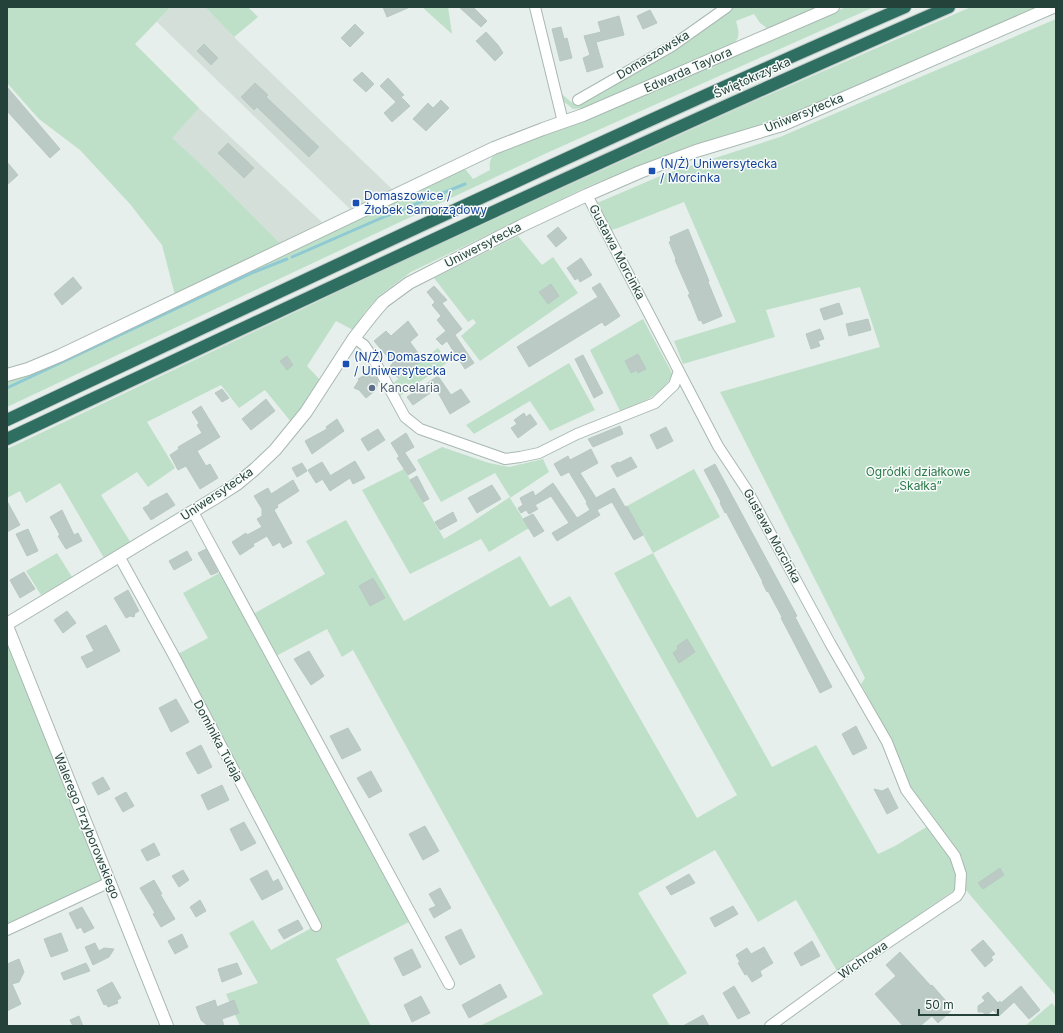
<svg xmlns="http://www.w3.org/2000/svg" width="1063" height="1033" viewBox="0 0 1063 1033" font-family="Inter,sans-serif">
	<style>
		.built { fill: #d4dfda }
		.green { fill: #bfe0c8 }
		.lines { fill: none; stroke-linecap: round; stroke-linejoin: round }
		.stream { stroke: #8ec9d4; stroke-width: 3 }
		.building { fill: #bbcac4; stroke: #b8c9c2 }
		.minor-casing { stroke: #a8b8b2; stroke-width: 12 }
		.tertiary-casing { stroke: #a8b8b2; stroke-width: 14 }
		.motorway-casing { stroke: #c2cac8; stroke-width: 14 }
		.minor { stroke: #fff; stroke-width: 10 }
		.tertiary { stroke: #fff; stroke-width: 12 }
		.motorway { stroke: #2f6f62; stroke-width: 12 }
		.transit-dot { fill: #1a4fb4; stroke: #f7fbf9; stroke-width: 1.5 }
		.service-dot { fill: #5c6f8a; stroke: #f7fbf9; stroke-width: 1.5 }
		.labels { text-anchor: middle; stroke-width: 3; stroke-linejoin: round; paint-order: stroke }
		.street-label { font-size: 12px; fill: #24423a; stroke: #f7fbf9 }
		.transit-label { font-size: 12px; fill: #164399; stroke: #f7fbf9; text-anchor: start }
		.service-label { font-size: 12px; fill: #4e5e75; stroke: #f7fbf9; text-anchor: start }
		.park-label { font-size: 12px; fill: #2d7a4b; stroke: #f7fbf9 }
	</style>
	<rect width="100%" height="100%" fill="#e6efeb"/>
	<path class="built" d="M171 7H205L239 42 393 190 350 209 157 22Z
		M199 108 322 222 280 243 206 169 171 138Z"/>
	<path class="green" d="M7 7H171L135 44 199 108 172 138 206 169 280 243 175 295 162 245 130 204 80 150 39 119 7 83Z
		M205 7H248L258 17 234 37Z
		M422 7H448L452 34Z
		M734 7H819L775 26 767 28 760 23 754 14 736 21C739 31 741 38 732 45L585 108 573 109 562 100 560 94C568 96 568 104 579 104L687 41Z
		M846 7H874L549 152 7 407V379L461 168 466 170 473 179 490 170C489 163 490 158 496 153L794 29Z
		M971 7H1039L780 119 687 147 589 186 411 272 380 295 365 312 353 330 336 321 307 366 321 381 292 423 265 390 239 408 221 385 147 422 175 468 148 487 137 472 101 495 131 543 104 558 60 483 26 503 20 491 7 498V449L426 250 750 103Z
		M1056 19V996L965 889 966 884 962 857 910 786 889 736 861 684 865 678 720 392 880 347 860 287 766 310 775 337 683 364 674 341 736 322 684 202 618 228 611 230 597 203 665 174 780 137Z
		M518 236 542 265 553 257 578 293 480 361 461 336 476 323 473 319 468 322 434 278Z
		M643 319 673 375C658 398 644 401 620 411L590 350Z
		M438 348 448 362 400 396 393 383Z
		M569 363 595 410 550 431 530 401 474 434 466 425Z
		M442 447 489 463 509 467 543 459 549 472 510 498 529 528 489 552 481 539 410 574 362 490 404 469 444 539 472 522 510 497 495 473 441 502 417 460Z
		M694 469 720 517 653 553 772 767 816 745 878 854 895 846 928 826 952 857 957 873 956 889 837 971 796 900 758 922 715 850 638 893 687 973 652 995 670 1026H480L543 994 353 650 342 657 327 629 276 656 253 614 325 574 306 541 346 520 404 621 520 556 550 607 570 596 697 818 737 795 614 573 653 553 627 506Z
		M57 553 72 577 41 595 26 571Z
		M221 572 284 690 409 922 336 959 371 1026H313L312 1025 240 1026 226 994 258 983 229 933 253 920 271 950 315 926 174 656 208 638 183 593Z
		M7 641 103 879 7 924Z
		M1052 1003 1056 1008V1026H1025Z"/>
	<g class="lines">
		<path class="stream" d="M292 257 386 216 465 184
			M7 388 254 272 287 259"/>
	</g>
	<path class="building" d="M383 7H410L387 17Z
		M459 7H473L487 21 481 27Z
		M650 10 657 23 643 29 637 16Z
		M619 16 624 35 596 42 603 67 587 72 583 58 590 55 584 36 601 32 598 22Z
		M355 24 364 33 350 47 341 38Z
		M561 27 564 39 567 38 572 58 560 61 552 29Z
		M486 32 498 45 503 53 495 61 476 41Z
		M204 44 218 58 211 65 197 51Z
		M362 72 374 84 366 92 353 80Z
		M388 78 404 95 401 97 410 106 392 122 384 113 396 102 380 86Z
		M255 83 268 95 266 97 319 147 309 157 257 107 254 110 241 97Z
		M7 87 60 149 50 158 7 111Z
		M441 100 449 108 426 131 413 119 428 103 433 108Z
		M228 143 254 168 244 178 218 153Z
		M7 162 18 175 7 185Z
		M558 227 567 238 556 247 547 236Z
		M688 229 709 281 708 282 722 316 703 324 701 320 699 321 691 301 688 295 690 294 675 260 676 259 669 242 671 241 670 237Z
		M581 258 592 275 580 282 578 278 575 280 567 268Z
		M73 277 82 288 62 305 54 294Z
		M600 283 620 316 605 326 602 322 529 367 517 347 598 297 592 288Z
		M551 284 559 296 548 304 539 292Z
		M434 286 447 300 442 303 462 329 455 335 474 363 465 369 447 341 442 345 436 339 446 331 437 320 441 316 432 305 435 302 427 292Z
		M839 303 843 314 824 320 820 309Z
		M868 319 871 330 849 336 846 324Z
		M408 321 418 335 410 342 423 360 398 378 390 366 393 363 374 341 386 331 391 336Z
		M820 329 824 339 818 341 820 346 811 349 806 334Z
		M638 354 646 369 638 373 637 370 631 373 625 361Z
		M583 355 603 393 594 398 575 359Z
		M287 356 293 365 287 370 280 361Z
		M372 370 378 381 376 390 366 398 359 390 354 388 359 380 358 379Z
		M438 376 451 395 461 389 470 402 450 414 436 389 413 405 407 397Z
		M222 389 229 398 222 402 215 393Z
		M266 399 275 411 251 430 242 419Z
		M201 406 220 437 197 451 206 466 210 464 218 478 200 489 186 466 178 470 170 455 179 449 178 447 202 433 197 425 199 423 192 412Z
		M524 413 526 417 530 414 537 424 518 438 511 428 517 424 514 420Z
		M337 419 344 431 312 454 305 441 327 429 326 427Z
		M620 426 623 434 593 447 588 439Z
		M666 427 673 441 657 449 650 435Z
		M378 429 385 440 368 451 361 439Z
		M406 433 414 447 399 456 391 443Z
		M591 449 598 463 580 473 596 498 614 488 625 507 627 506 643 535 634 540 612 502 597 510 600 515 557 541 552 533 569 523 551 496 535 505 538 509 529 514 526 510 521 513 518 508 523 505 520 498 533 491 535 496 553 483 577 518 590 510 586 503 587 502 569 472 561 476 554 464 568 456 570 460Z
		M405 453 416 470 408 475 397 458Z
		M631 457 637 467 617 477 611 466 618 462 619 463Z
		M355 461 365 478 353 484 350 478 330 491 323 480Z
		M322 462 330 475 316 483 308 470Z
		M302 463 307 471 297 477 292 468Z
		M715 464 797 616 795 617 832 687 820 693 790 635 781 618 782 617 768 591 767 592 762 582H763L726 512 725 513 720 503 721 502 704 470Z
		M417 476 429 499 423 502 410 480Z
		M293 480 299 491 277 505 278 507 274 510 292 543 283 548 280 542 273 546 267 536 253 544 254 546 240 555 232 542 246 533 247 535 262 527 257 519 262 516V509L254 496 268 488 271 494Z
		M492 485 501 499 477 513 468 498Z
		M167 493 175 505 151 520 143 508 150 504V502Z
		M7 501 20 525 7 532Z
		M62 510 74 535 78 533 82 541 66 549 58 536 60 535 50 517Z
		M453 512 457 521 440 530 435 522Z
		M533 514 544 531 534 537 523 519Z
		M28 529 38 551 27 556 16 534Z
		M206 549 218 572 211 575 198 553Z
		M187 551 192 560 174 570 169 561Z
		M24 572 35 589 20 598 10 580Z
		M373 578 385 598 370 606 359 586Z
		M128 590 139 611 135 613 134 617 130 616 126 618 114 598Z
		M67 611 76 623 63 633 54 620Z
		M106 625 120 651 87 668 81 657 94 651 86 636Z
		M687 639 695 652 679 663 673 653 678 649 677 646Z
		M309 651 324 676 311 685 294 659Z
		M176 699 189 722 171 732 159 708Z
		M856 726 867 748 853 755 842 734Z
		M348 728 361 750 342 759 330 736Z
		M201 745 212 767 198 774 186 753Z
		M371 771 382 791 369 798 357 778Z
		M103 777 110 789 98 795 92 783Z
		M222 785 229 800 208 810 201 795Z
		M888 788 898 808 887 814 874 789 882 791Z
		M126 792 134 806 123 812 115 798Z
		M244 822 256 843 241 851 230 829Z
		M425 826 439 851 423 860 409 834Z
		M154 843 160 855 147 861 141 850Z
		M1000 868 1004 875 983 889 978 883Z
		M183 870 189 880 179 887 172 876Z
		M267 870 273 882 278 879 283 889 262 900 250 879Z
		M689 874 695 883 671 895 666 887Z
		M154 880 162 894H160L175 919 161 927 153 914 155 913 140 888Z
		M440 888 451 908 434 918 429 909 436 906 429 894Z
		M200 900 206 911 196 917 190 907Z
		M733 906 738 914 715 927 710 918Z
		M82 907 94 928 84 933 81 927 77 929 69 913Z
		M298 920 303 929 284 939 278 930Z
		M461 929 475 957 460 965 445 937Z
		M61 933 68 951 51 957 44 939Z
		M182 934 188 947 175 954 168 941Z
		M983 940 995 954 991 957 993 960 985 967 971 950Z
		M812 941 820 956 801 966 794 953Z
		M95 943 99 951 104 948 114 949 109 957 93 965 85 947Z
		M764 947 773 963 760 971 762 976 752 982 747 974 745 975 738 963 740 962 736 955 747 948 751 954Z
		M412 949 421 967 403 976 394 958Z
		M900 952 931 986 932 985 953 1009 938 1023 932 1016 920 1026H903L875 994 896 976 886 965Z
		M19 959 24 972 19 982 12 984 21 1004 7 1011V964Z
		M86 963 90 971 64 980 61 973Z
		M237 963 242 974 222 982 218 969Z
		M112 982 121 998 117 1000 118 1003 108 1007 106 1004 104 1005 97 990Z
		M500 984 507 997 469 1018 462 1005Z
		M734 986 750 1013 738 1019 723 993Z
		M1021 986 1040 1010 1029 1019 1014 1002 999 1016 993 1010 986 1016 983 1012H978V1006L985 1001 982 997 988 992 998 1003 1000 1001 1001 1003Z
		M421 996 430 1013 412 1022 404 1005Z
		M215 1000 217 1007 234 1000 239 1013 222 1019 224 1026H208L201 1020 196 1007Z
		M703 1015 709 1026H683Z
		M79 1016 83 1026H73L70 1020Z"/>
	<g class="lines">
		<defs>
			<path id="minor" d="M535 7 563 122
				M578 100 672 46 727 7
				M587 195 718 446 747 490 830 643 887 742 906 790 955 856 961 874 960 891 957 896 850 968 770 1026
				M354 338 364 345 373 358 405 417 420 429 505 459 520 457 539 453 577 434 655 403 674 385 679 371
				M193 512 449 984
				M119 556 174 656 316 926
				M7 930 110 882"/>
			<path id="tertiary" d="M7 375 28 369 59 356 494 148 543 129 583 115 833 7
				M7 624 215 498 237 484 255 469 275 450 306 412 354 338 372 315 383 302 409 283 521 226 587 195 640 172 696 151 782 125 1053 7
				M7 626 167 1026"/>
			<path id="motorway" d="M7 420C305 280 603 138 905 7
				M7 439C320 292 632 145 949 7"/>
		</defs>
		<use href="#minor" class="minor-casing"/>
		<use href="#tertiary" class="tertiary-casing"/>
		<use href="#motorway" class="motorway-casing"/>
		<use href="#minor" class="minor"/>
		<use href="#tertiary" class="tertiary"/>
		<use href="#motorway" class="motorway"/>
	</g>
	<g class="transit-dot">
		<rect x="648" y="167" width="8" height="8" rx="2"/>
		<rect x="352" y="199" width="8" height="8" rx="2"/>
		<rect x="342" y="360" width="8" height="8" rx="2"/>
	</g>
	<circle class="service-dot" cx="372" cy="388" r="4"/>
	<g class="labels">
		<g class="street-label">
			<text transform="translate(653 55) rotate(-31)" y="4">Domaszowska</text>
			<text transform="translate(688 70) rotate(-24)" y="4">Edwarda Taylora</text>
			<text transform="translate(752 78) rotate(-24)" y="4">Świętokrzyska</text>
			<text transform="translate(804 113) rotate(-22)" y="4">Uniwersytecka</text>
			<text transform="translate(483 245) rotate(-27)" y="4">Uniwersytecka</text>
			<text transform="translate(617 252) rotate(62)" y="4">Gustawa Morcinka</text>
			<text transform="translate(217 494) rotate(-34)" y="4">Uniwersytecka</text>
			<text transform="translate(772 536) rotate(61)" y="4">Gustawa Morcinka</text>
			<text transform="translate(218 741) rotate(62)" y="4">Dominika Tutaja</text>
			<text transform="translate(87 826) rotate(68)" y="4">Walerego Przyborowskiego</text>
			<text transform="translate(863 960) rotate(-35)" y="4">Wichrowa</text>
		</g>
		<g class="transit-label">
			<text x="660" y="168">(N/Ż) Uniwersytecka<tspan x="660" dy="14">/ Morcinka</tspan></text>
			<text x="364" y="200">Domaszowice /<tspan x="364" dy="14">Żłobek Samorządowy</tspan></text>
			<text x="354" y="361">(N/Ż) Domaszowice<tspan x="354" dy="14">/ Uniwersytecka</tspan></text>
		</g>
		<g class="service-label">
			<text x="380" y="392">Kancelaria</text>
		</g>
		<g class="park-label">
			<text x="918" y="476">Ogródki działkowe<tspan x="918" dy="14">„Skałka”</tspan></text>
		</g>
	</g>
	<rect width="1063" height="1033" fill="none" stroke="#24423a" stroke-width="16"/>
	<path d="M919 1009v6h79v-6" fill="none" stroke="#24423a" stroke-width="2"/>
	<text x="925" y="1009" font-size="12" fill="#24423a" stroke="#f7fbf9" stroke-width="3" paint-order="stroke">50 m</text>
</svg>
